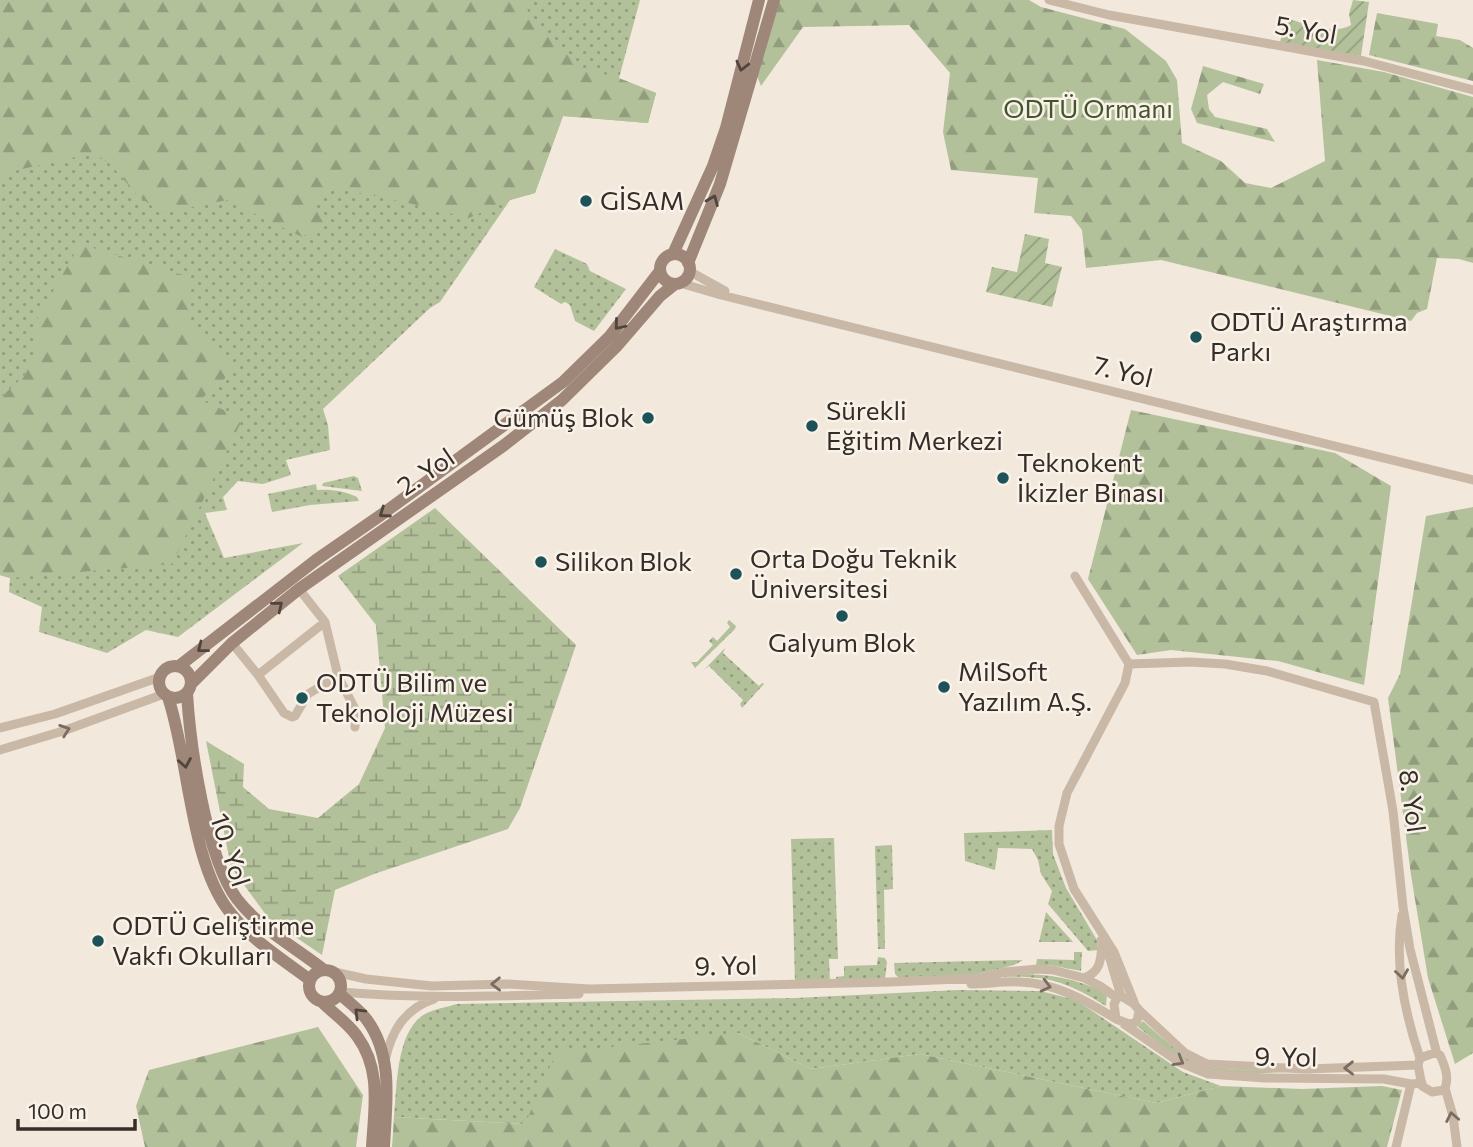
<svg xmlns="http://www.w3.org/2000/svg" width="1473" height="1147" viewBox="0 0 1473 1147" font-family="Commissioner,sans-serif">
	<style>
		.grass { fill: url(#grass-dots) }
		.forest { fill: url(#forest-firs) }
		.wetland { fill: url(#wetland-marsh) }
		.garden { fill: url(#garden-furrows) }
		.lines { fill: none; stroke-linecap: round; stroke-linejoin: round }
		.street { stroke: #cab8a7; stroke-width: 9 }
		.secondary { stroke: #9e8779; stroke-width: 12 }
		.oneway { stroke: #50443c }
		.oneway2 { stroke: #796c61 }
		.poi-dot { fill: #1d5258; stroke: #f9f2e8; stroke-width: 2.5 }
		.labels { text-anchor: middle; stroke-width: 5; stroke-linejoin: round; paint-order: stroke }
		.street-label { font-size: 26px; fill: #362d28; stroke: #f9f2e8 }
		.park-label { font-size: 26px; fill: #44552c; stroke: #f9f2e8 }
		.poi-label { font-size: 26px; fill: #362d28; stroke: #f9f2e8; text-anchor: start }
	</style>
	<defs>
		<pattern id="grass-dots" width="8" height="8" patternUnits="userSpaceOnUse" patternTransform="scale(1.75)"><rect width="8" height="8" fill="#b3c19b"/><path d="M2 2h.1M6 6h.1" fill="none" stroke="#929d7e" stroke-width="1.8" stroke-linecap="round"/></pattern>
		<pattern id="forest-firs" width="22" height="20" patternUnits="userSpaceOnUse" patternTransform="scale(1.75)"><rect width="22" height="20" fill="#b3c19b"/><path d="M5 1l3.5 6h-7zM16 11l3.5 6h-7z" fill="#929d7e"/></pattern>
		<pattern id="wetland-marsh" width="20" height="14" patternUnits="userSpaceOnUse" patternTransform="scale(1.75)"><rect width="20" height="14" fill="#b3c19b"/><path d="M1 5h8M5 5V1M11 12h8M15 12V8" fill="none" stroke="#929d7e"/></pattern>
		<pattern id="garden-furrows" width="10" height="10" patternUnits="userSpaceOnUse" patternTransform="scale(1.75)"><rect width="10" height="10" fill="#b3c19b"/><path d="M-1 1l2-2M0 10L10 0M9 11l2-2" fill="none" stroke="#929d7e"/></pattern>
	</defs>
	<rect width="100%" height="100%" fill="#f2e8dc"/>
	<path class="grass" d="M0 0H640L619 78 656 93 648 123 563 116 535 193 510 200 440 302 430 308 323 409 328 425 330 450 286 460 291 475 263 484 238 481 223 497 227 510 205 513 224 558 303 543 178 637 146 630 107 653 39 632 42 607 9 592 10 578 0 575Z
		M555 249 587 264 590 271 626 289 594 331 575 321 570 305 565 302 561 304 534 287Z
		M354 476 358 478 362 491 322 486 323 483Z
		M316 484 317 490C332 489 344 491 357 497L359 501 310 505 272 512 268 494Z
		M729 620 736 626 735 629 695 668 691 662H697L713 645 709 641 713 637 717 641 730 627 727 623Z
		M725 648 723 653 759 686 762 683 764 684 742 708 740 704 743 700 709 666 704 670Z
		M1052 830 1053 854 1066 888 1097 940 1098 950 1088 951 1048 904 1052 891 1041 874 1038 860 1032 849 998 848 995 870 965 861 964 833Z
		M834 838 838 959H829L830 982 795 983 791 839Z
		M892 845 893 889 884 890 885 949H878L875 846Z
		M1046 912 1073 942H1039Z
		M1074 952H1082L1081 971 1050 965H1036L1037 959 1074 960Z
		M878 957 885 958 887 962 885 979 836 981V977L844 976V966L877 965Z
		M1023 960 1014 965 963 978H899L895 974 894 963Z
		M1018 974C1051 974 1077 979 1107 993L1106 1006C1066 981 1047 975 999 977Z
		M958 990 1040 991 1076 1000 1183 1072 1221 1086 1156 1103 920 1054 811 1069 738 1033 525 1124 394 1117C397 1087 396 1030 425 1014 434 1009 447 1007 457 1004L796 998Z
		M1143 1021C1174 1049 1194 1069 1238 1070 1256 1071 1277 1069 1294 1072 1266 1072 1231 1077 1204 1068 1180 1060 1158 1043 1138 1027Z"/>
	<path class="forest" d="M0 0H522L529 13 579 67 618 78 656 93 648 123 563 116 535 193 510 200 469 218 404 202 330 187 313 204 331 220 302 237 227 200 162 213 138 196 110 164 94 153 0 174Z
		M780 0H1029L1041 7 1125 29 1166 61 1177 80 1182 143 1221 161 1245 183 1271 188 1325 161 1317 60 1384 72 1473 97V263L1459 259 1437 258 1427 309 1417 313 1411 321 1161 260 1086 268 1082 230 1071 216 1034 213 1038 178 951 170 943 132 950 73 909 25 803 27 761 86 757 76Z
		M1377 13 1438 24 1436 36 1460 40 1473 48V81L1369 55Z
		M1203 66 1264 84 1260 94 1223 82 1207 95 1209 109 1215 117 1267 129 1275 142 1197 123 1191 109Z
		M80 244 190 277V326L239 366 200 400 243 418 172 564 10 578 0 575V398L24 376 35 350V323Z
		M1131 410 1335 453 1391 486 1364 685 1278 661 1171 650 1137 655 1088 579Z
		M1473 507V1053L1455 1064 1428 978 1411 875 1388 698 1400 674 1426 516Z
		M318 1027 363 1095 356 1147H145L136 1106 149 1070Z
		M738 1033 811 1069 920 1054 1156 1103 1221 1086 1302 1089 1382 1086 1402 1090 1387 1147H392L394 1117 525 1124 556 1053Z"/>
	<path class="wetland" d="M435 508 576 645 520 808 508 829 374 874 335 890 322 955 269 919 231 867 206 741 244 764 243 787 269 809 318 818 359 784 385 728 376 625 338 576Z"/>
	<path class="garden" d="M1353 0 1369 2 1361 56 1280 43 1285 18C1305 23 1333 36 1351 25L1349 14Z
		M1025 234 1049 239 1045 263 1062 267 1052 307 986 292 992 267 1017 272Z"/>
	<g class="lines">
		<path class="street" d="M1049 0 1109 15 1364 61 1473 90
			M689 271 725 291
			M680 283 721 295 1473 480
			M1075 576 1129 664 1125 683 1067 793 1059 826V844L1074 889 1114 952 1134 1002
			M299 589 325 622 338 676 355 709V727
			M232 643 258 675 325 622
			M1129 664 1190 662 1225 664 1267 671 1374 702 1393 811 1403 907 1410 949 1437 1054
			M258 675 284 713 292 717 295 716 308 694 338 676
			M0 728 55 714 160 677
			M0 750 63 731 164 694
			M1402 915C1394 962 1405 1014 1420 1058
			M1101 940 1110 959 1121 996
			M330 971 366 979 432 986 507 984 589 989 891 982 981 978 1004 972 1038 969 1053 970 1084 978 1100 986 1117 998 1121 996 1134 1004 1139 1010 1137 1022 1129 1024 1116 1019 1114 1004 1117 998
			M1084 978C1101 972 1101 959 1102 943
			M971 984C987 984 1004 981 1020 982 1056 983 1087 1001 1116 1019
			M340 992C419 999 499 996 579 994
			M1139 1010 1185 1053 1207 1064 1307 1069 1418 1065
			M1124 1024 1179 1062 1208 1074 1265 1078 1384 1079 1411 1084 1422 1083
			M1434 1053 1440 1055C1445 1066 1450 1079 1444 1090L1432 1092 1422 1086 1418 1065 1420 1058Z
			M385 1061C391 1032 404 1009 434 999
			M1445 1088 1453 1116 1457 1147
			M1396 1147 1411 1084"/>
		<path class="secondary" d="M673 254 713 166 726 128 759 0
			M660 269a15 15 0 1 1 30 0a15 15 0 1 1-30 0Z
			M688 263 720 184 774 0
			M159 682a16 16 0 1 1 32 0a16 16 0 1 1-32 0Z
			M179 666 316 560 381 515 563 382 610 336 660 271
			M191 684 232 643 299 589 503 446 562 400 616 347 660 296 675 284
			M187 693C190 744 206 858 237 899 260 929 295 947 324 970
			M168 697C189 759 190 861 229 911 251 940 282 959 310 980
			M309 986a16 16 0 1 1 32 0a16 16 0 1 1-32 0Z
			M339 993C348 1002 360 1010 367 1020 394 1057 386 1104 384 1147
			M322 1002C333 1013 348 1023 357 1036 382 1070 374 1108 372 1147"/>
	</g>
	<defs><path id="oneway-chevron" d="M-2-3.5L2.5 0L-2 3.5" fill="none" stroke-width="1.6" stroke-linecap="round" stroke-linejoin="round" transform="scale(1.75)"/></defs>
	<g class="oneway">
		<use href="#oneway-chevron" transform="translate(742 66) rotate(104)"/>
		<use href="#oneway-chevron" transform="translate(713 200) rotate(-68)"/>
		<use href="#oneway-chevron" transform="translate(619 325) rotate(130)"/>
		<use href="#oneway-chevron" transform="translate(384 513) rotate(145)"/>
		<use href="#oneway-chevron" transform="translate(278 606) rotate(-39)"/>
		<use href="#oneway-chevron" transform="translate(202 648) rotate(142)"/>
		<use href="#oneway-chevron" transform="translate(185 763) rotate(80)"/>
		<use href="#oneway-chevron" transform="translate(359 1013) rotate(-135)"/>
	</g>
	<g class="oneway2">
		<use href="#oneway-chevron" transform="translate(65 730) rotate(-19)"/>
		<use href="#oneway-chevron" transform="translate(1402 974) rotate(82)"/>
		<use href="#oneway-chevron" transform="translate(496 984) rotate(179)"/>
		<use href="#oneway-chevron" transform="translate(1046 986) rotate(14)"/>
		<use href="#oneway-chevron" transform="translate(1179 1061) rotate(30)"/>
		<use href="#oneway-chevron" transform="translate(1349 1068) rotate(179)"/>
		<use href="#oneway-chevron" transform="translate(1452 1117) rotate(-101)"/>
	</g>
	<g class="poi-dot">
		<circle cx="586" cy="201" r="7"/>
		<circle cx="1196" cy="337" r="7"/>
		<circle cx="648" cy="418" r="7"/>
		<circle cx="812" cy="426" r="7"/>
		<circle cx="1003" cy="478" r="7"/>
		<circle cx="541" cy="562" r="7"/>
		<circle cx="736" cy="574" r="7"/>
		<circle cx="842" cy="616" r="7"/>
		<circle cx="944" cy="687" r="7"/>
		<circle cx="302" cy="698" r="7"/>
		<circle cx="98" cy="941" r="7"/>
	</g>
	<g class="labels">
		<g class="street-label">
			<text transform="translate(1306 30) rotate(10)" y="9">5. Yol</text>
			<text transform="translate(1123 372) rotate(14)" y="9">7. Yol</text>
			<text transform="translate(426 472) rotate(-34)" y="9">2. Yol</text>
			<text transform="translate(1412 801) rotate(82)" y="9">8. Yol</text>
			<text transform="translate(230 850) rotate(72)" y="9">10. Yol</text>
			<text transform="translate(726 966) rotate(-1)" y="9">9. Yol</text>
			<text transform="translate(1286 1057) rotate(1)" y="9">9. Yol</text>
		</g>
		<g class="park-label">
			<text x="1088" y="118">ODTÜ Ormanı</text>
		</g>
		<g class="poi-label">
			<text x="600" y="210">GİSAM</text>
			<text x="1210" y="331">ODTÜ Araştırma<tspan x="1210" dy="30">Parkı</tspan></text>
			<text x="826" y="420">Sürekli<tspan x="826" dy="30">Eğitim Merkezi</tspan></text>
			<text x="634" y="427" text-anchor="end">Gümüş Blok</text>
			<text x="1017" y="472">Teknokent<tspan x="1017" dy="30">İkizler Binası</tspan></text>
			<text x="750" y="568">Orta Doğu Teknik<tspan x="750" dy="30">Üniversitesi</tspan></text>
			<text x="555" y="571">Silikon Blok</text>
			<text x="842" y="652" text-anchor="middle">Galyum Blok</text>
			<text x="958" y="681">MilSoft<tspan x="958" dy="30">Yazılım A.Ş.</tspan></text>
			<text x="316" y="692">ODTÜ Bilim ve<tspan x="316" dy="30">Teknoloji Müzesi</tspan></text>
			<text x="112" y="935">ODTÜ Geliştirme<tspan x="112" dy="30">Vakfı Okulları</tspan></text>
		</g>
	</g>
	<path d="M18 1119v10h117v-10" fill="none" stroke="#362d28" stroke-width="3.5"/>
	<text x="28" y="1119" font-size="21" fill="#362d28" stroke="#f9f2e8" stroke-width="5" paint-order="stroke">100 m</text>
</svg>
